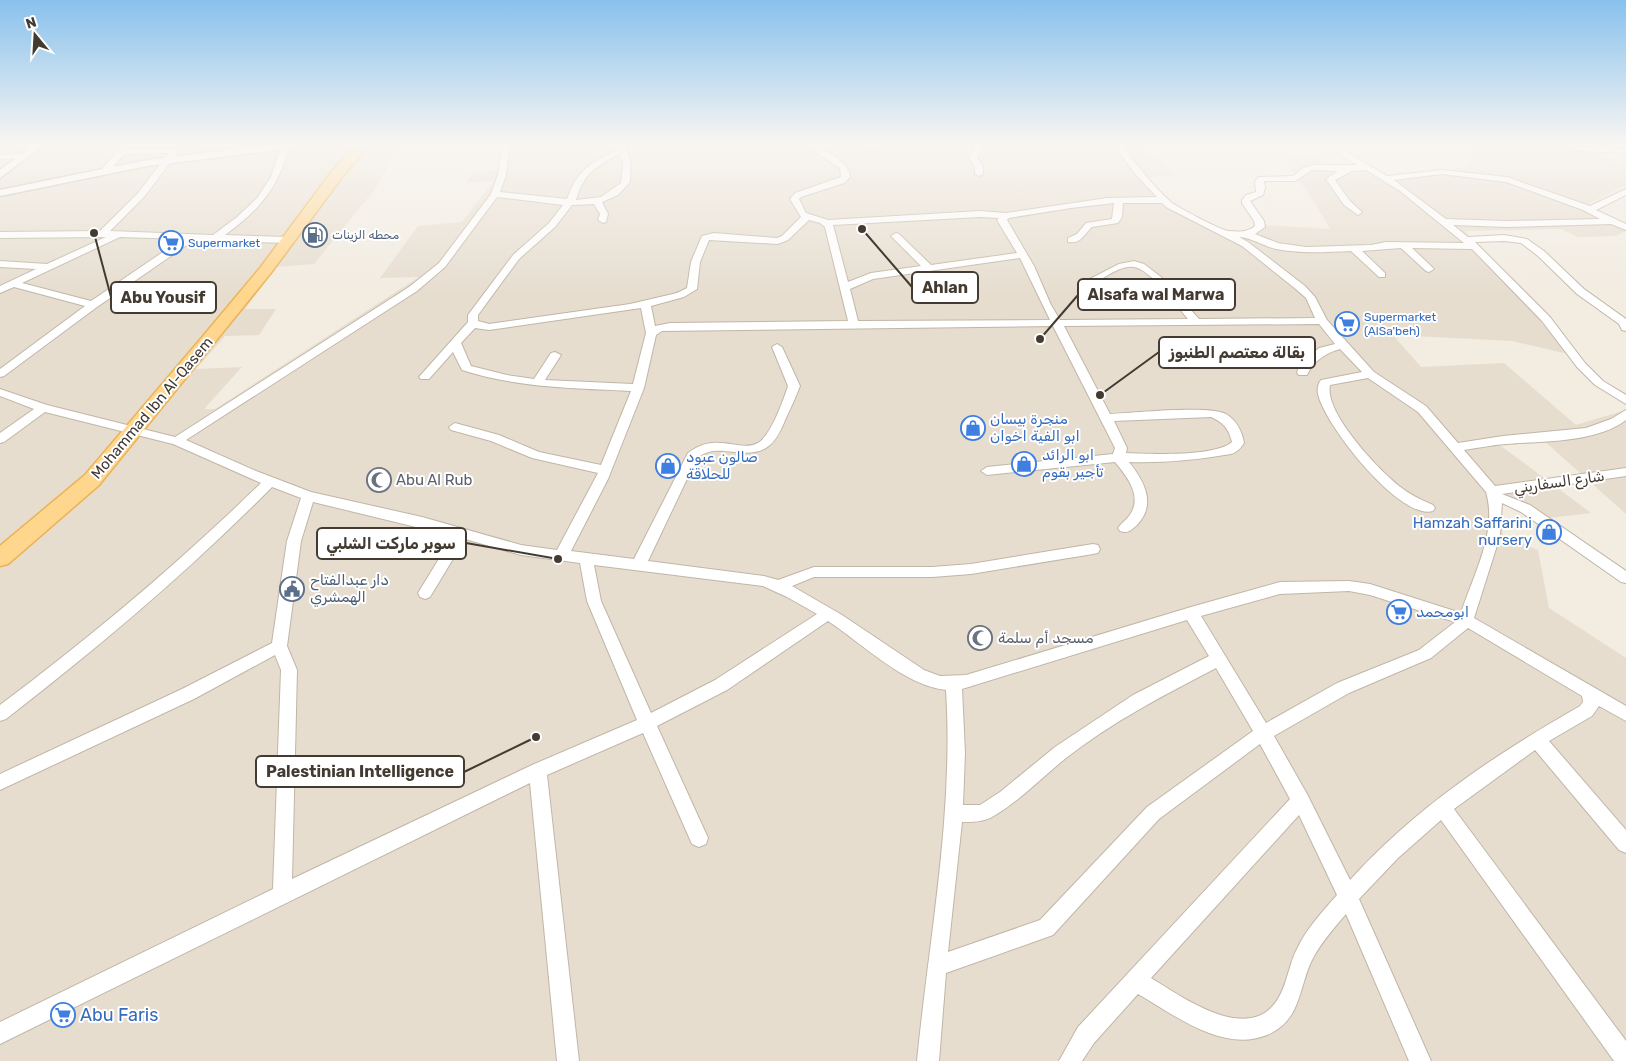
<svg xmlns="http://www.w3.org/2000/svg" width="1626" height="1061" viewBox="0 0 1626 1061" font-family="Rubik,'Noto Naskh Arabic',sans-serif">
	<style>
		.residential { fill: #e6ddcf }
		.lines { fill: none; stroke-linecap: round; stroke-linejoin: round }
		.minor-casing { stroke: #c0b6a7; stroke-width: 2 }
		.tertiary-casing { stroke: #c0b6a7; stroke-width: 3 }
		.primary-casing { stroke: #ebb356; stroke-width: 3 }
		.minor { fill: #fff; fill-rule: evenodd }
		.tertiary { fill: #fff; fill-rule: evenodd }
		.primary { fill: #ffd68d; fill-rule: evenodd }
		.labels { text-anchor: middle; stroke-width: 4; stroke-linejoin: round; paint-order: stroke }
		.far-service-label { font-size: 12px; fill: #4e5e75; stroke: #fff; text-anchor: start }
		.far-shop-label { font-size: 12px; fill: #366cbe; stroke: #fff; text-anchor: start }
		.street-label { font-size: 15px; fill: #433b32; stroke: #fff }
		.shop-label { font-size: 15px; fill: #366cbe; stroke: #fff; text-anchor: start }
		.worship-label { font-size: 15px; fill: #5b616d; stroke: #fff; text-anchor: start }
		.service-label { font-size: 15px; fill: #4e5e75; stroke: #fff; text-anchor: start }
		.near-shop-label { font-size: 18px; fill: #366cbe; stroke: #fff; text-anchor: start }
		.leader { fill: none; stroke: #433b32; stroke-width: 2 }
		.callout-dot { fill: #433b32; stroke: #fff; stroke-width: 2 }
		.callout { fill: #fff; stroke: #433b32; stroke-width: 2 }
		.callout-label { font-size: 16px; text-anchor: middle; font-weight: bold; fill: #433b32 }
	</style>
	<rect width="100%" height="100%" fill="#f2ece1"/>
	<path class="residential" d="M0 145H401L375 189 314 264 276 267 245 309H276L259 335 225 336 196 369 242 367 204 409H215L419 277 380 278 418 226 462 222 494 181 467 183 471 173 501 169 505 145H1140L1177 175 1146 177 1177 209 1228 236 1251 233 1261 225 1330 229 1312 198 1284 160 1314 156 1334 167 1357 164 1386 181 1469 166 1471 159 1470 145H1565L1575 149H1594L1626 169V185L1581 208 1626 225V231L1615 236 1578 237 1561 229 1465 231 1568 354 1512 341 1393 335 1421 367 1504 363 1576 425 1626 410V514L1541 438 1497 443 1591 513 1532 520 1497 493 1503 536 1538 550 1549 608 1626 658V1061H0Z"/>
	<g class="lines">
		<defs>
			<path id="minor" d="M123 145H130L128 149H175L179 151 144 197 110 231 213 235 237 217 257 198 271 177 281 146 292 145 289 147C278 189 259 210 225 235L287 237 292 240 287 243 194 240 97 307 4 376 0 377V369L85 306 14 287 0 293V286L36 269 0 267V261L47 264 106 237 0 238V232L100 231 138 193 169 153 124 154 108 173H102V169ZM120 237 182 239 91 301 22 283Z
				M232 145H240L235 155H232L228 153Z
				M502 145H510L506 175 500 192 567 199C578 169 590 163 619 149V145H628L626 147 631 163 630 182 618 195 602 202 608 214 606 222 603 223 598 220 600 214 594 204 572 205 555 227 519 259 478 315V321L489 324 630 304 677 293 687 288 691 262 702 236 714 233 777 238 782 236 801 217 790 199 795 193 841 177 840 168 805 145C819 145 850 161 850 177L844 183 801 197 799 199 806 213 828 220 980 211 1006 213 1107 198 1157 197 1135 174 1114 145H1122C1137 165 1152 185 1171 202 1177 207 1222 231 1229 231 1239 232 1248 232 1255 226L1254 221 1242 203V200L1246 195 1256 192 1255 182 1258 177 1293 176 1303 168 1312 165H1357L1325 145H1335L1387 176 1442 170 1507 177 1590 206 1626 189V195L1596 210 1626 224V230L1611 224 1507 227 1453 225 1468 237 1504 235 1527 239 1544 251 1584 289 1626 319V331L1622 330 1619 324 1577 294 1538 256 1521 243 1504 241 1475 242 1550 317 1585 363 1603 381 1626 395V404L1595 385 1577 367 1542 321 1472 249 1412 248 1432 267 1434 269 1429 272 1426 271 1401 248 1362 251 1385 273V277H1379L1351 251C1326 252 1301 254 1276 249 1263 246 1253 238 1239 237L1248 242 1305 286 1315 297 1327 320 1374 372 1426 406 1458 443 1503 436 1586 428 1611 419 1626 410V420C1596 443 1542 441 1506 444 1492 445 1478 448 1464 450L1495 486 1626 468V476L1502 494 1530 505 1626 571V583L1621 582 1521 512 1502 503 1500 536 1474 618 1626 706V721L1599 706 1592 716 1549 741 1626 830V853L1619 850 1535 750 1454 809 1626 1041V1061H1614L1441 820 1398 858 1359 899 1431 1061H1409L1346 914C1334 928 1320 944 1312 960 1304 976 1302 994 1294 1010 1288 1022 1279 1030 1267 1035 1223 1053 1174 1015 1138 994L1094 1043 1082 1061H1059L1078 1027 1290 799 1260 744 1159 819 1053 935 946 973 939 1061H917C929 938 954 814 946 690 905 686 863 644 828 621L727 690 657 726 708 838 706 844 699 847 692 844 643 733 547 775 579 1061H557L530 783 0 1044V1022L273 889 281 670 275 655 194 699 0 790V774L182 689 272 643 287 541 301 498 272 487C189 571 99 647 6 719L0 721V705C92 636 179 563 261 483L173 444 45 412 4 442 0 443V433L34 409 0 396V389L47 405 175 437 409 287 439 263 491 194 498 175ZM620 154 623 163 621 183 601 197 576 200C584 173 596 166 620 154ZM1312 170 1338 171 1326 179 1344 205 1358 215 1362 212 1350 201 1335 180 1352 171 1366 170 1400 191 1464 243 1386 242 1371 245 1306 247 1278 243 1255 234 1265 227 1264 221 1250 201 1263 195 1265 188 1264 181H1295ZM1442 174 1506 182 1583 210 1600 219 1507 221 1446 219 1394 180ZM497 197 563 205 549 223 513 255 468 315V322L419 377 421 379H429L453 352 462 370C517 388 574 388 631 391L601 465 539 452 499 435 455 423 449 427 451 430 491 441 532 458 598 473 557 550 521 545 422 517 311 492 256 471 186 440 417 291 445 267ZM1114 203 1112 219 1086 223 1077 234 1068 238V242C1082 244 1083 235 1092 227L1118 223 1122 217 1123 203H1162L1166 207 1242 246 1297 290 1306 298 1315 318 1199 319 1161 277 1144 264 1134 261 1119 264 1082 283 1087 286 1091 285C1103 279 1120 265 1134 267 1150 269 1177 306 1188 319L1060 320 1051 305 1034 266 1007 220 1009 218 1071 208ZM980 217 999 218 997 220 1017 253 931 265 899 234 896 233 891 236 921 266 871 273 848 282 833 225ZM809 220 820 223 825 227 848 321 670 323 655 326 651 306 684 297 697 289 700 262 709 240 778 244 788 240ZM1020 258 1050 320 858 321 850 289 873 279ZM641 308 646 333 633 384 545 380 561 355 555 352 551 353 534 379 507 375 471 366 461 343 475 328 489 330ZM1319 324 1335 344 1319 348 1299 366 1297 373 1299 375H1307C1313 362 1325 353 1340 349L1362 372 1321 380C1318 384 1317 389 1318 394 1324 424 1400 521 1433 511L1435 508 1433 505C1421 500 1409 494 1399 486 1378 469 1324 413 1330 385L1368 378 1418 412 1486 492C1498 532 1473 575 1461 613L1370 584 1349 581 1280 582 1191 607 966 675 940 676 924 670 842 615 792 586 814 577H932L971 574 1093 554 1098 553 1100 549 1098 545 1093 544 971 564 932 567H814L778 580 764 576 648 561 697 458C709 449 719 450 734 452 765 456 775 446 786 418 791 407 796 397 800 386L782 347 777 344 772 347 788 386C783 401 771 435 758 443 739 453 717 431 688 453L634 559 571 551 608 479 644 388 656 335 662 331 1053 326 1115 448 1113 454 987 467 981 471 987 475 1115 462C1126 475 1142 495 1131 513 1128 519 1122 522 1118 528L1120 531C1128 534 1131 530 1137 525 1157 504 1144 481 1129 462 1164 463 1196 460 1231 454 1237 452 1241 448 1244 443 1242 431 1237 421 1226 414 1208 405 1134 413 1110 414L1064 326ZM1211 417C1223 422 1229 429 1232 442 1216 457 1148 454 1126 453L1127 448 1114 421ZM313 502 453 536 418 593 420 597 425 599 430 597 465 539 521 555 580 563 587 601 637 720 532 765 292 879 297 670 287 646 301 541ZM594 565 763 586 787 597 817 614 715 680 651 713 601 601ZM1349 591 1370 595 1455 622 1419 650 1337 683 1266 723 1201 616 1280 594ZM1187 620 1209 656 1133 695 1055 747 1000 792 980 805H963L965 753 962 689ZM1468 628 1582 696 1583 702 1580 706C1496 754 1415 808 1350 880L1307 794 1274 736 1349 693 1431 658ZM1216 668 1253 731 1147 807 1040 920 948 952 962 822C973 822 982 822 992 817 1020 801 1041 778 1066 758 1112 722 1164 695 1216 668ZM1299 815 1337 895C1323 911 1307 928 1298 947 1289 963 1288 981 1279 997 1251 1047 1184 998 1151 978Z
				M874 145H883L874 151 870 149Z
				M974 145H982L981 152 977 157 983 167V174L979 176 975 174V167L969 157 973 152Z
				M1557 145 1626 149V153L1580 151Z
				M25 154 29 156 28 158 0 159V155Z"/>
			<path id="tertiary" d="M33 145H43L0 178V170Z
				M269 145H299L295 148 147 166 0 196V190L147 160Z"/>
			<path id="primary" d="M356 145H369L343 176 270 274 99 485 8 564 0 566V546L85 475 204 335 260 268 333 170Z"/>
		</defs>
		<use href="#minor" class="minor-casing"/>
		<use href="#tertiary" class="tertiary-casing"/>
		<use href="#primary" class="primary-casing"/>
		<use href="#minor" class="minor"/>
		<use href="#tertiary" class="tertiary"/>
		<use href="#primary" class="primary"/>
	</g>
	<linearGradient id="sky" x2="0" y2="1"><stop stop-color="#88c1ed"/><stop offset="0.49" stop-color="#f9f6f2"/><stop offset="1" stop-color="#f9f6f2" stop-opacity="0"/></linearGradient>
	<rect width="1626" height="294" fill="url(#sky)"/>
	<defs>
		<symbol id="fuel-ring" viewBox="-11 -11 22 22"><circle r="9.5" fill="#fff" stroke="#5c6f8a" stroke-width="1.5"/><path d="M-5.5-6h7V0h2V4h1.3V-2.5L3-4.5l.8-.8L6-3V5H2.5V1h-1V6h-7ZM-4.2-4.7v3.2H.2V-4.7Z" fill="#5c6f8a"/></symbol>
		<symbol id="supermarket-ring" viewBox="-11 -11 22 22"><circle r="9.5" fill="#fff" stroke="#3f7fe0" stroke-width="1.5"/><path d="M-6-5.5h2.5l.6 2H6L4.5 2H-2.5L-4.4-4H-6ZM-1.5 3.2a1.3 1.3 0 1 0 .1 0ZM3 3.2a1.3 1.3 0 1 0 .1 0Z" fill="#3f7fe0"/></symbol>
		<symbol id="shop-ring" viewBox="-11 -11 22 22"><circle r="9.5" fill="#fff" stroke="#3f7fe0" stroke-width="1.5"/><path d="M-5-2.5h2.3a2.7 3.5 0 0 1 5.4 0H5L5.5 6h-11ZM-1.5-2.5h3a1.5 2.3 0 0 0-3 0Z" fill="#3f7fe0"/></symbol>
		<symbol id="mosque-ring" viewBox="-11 -11 22 22"><circle r="9.5" fill="#fff" stroke="#6b7280" stroke-width="1.5"/><path d="M3.5-4.9A6 6 0 1 0 3.5 4.9A5 5 0 1 1 3.5-4.9Z" fill="#6b7280"/></symbol>
		<symbol id="civic-ring" viewBox="-11 -11 22 22"><circle r="9.5" fill="#fff" stroke="#5c6f8a" stroke-width="1.5"/><path d="M-.6-6.5H3V-4.5H.6V-3L4-1V1h2V6H-6V1h2V-1L-.6-3ZM-1.2 2.5V6h2.4V2.5Z" fill="#5c6f8a"/></symbol>
	</defs>
	<g fill-rule="evenodd">
		<use href="#fuel-ring" x="301" y="221" width="28" height="28"/>
		<use href="#supermarket-ring" x="157" y="229" width="28" height="28"/>
		<use href="#supermarket-ring" x="1333" y="310" width="28" height="28"/>
		<use href="#shop-ring" x="959" y="414" width="28" height="28"/>
		<use href="#shop-ring" x="1010" y="450" width="28" height="28"/>
		<use href="#shop-ring" x="654" y="452" width="28" height="28"/>
		<use href="#mosque-ring" x="365" y="466" width="28" height="28"/>
		<use href="#shop-ring" x="1535" y="518" width="28" height="28"/>
		<use href="#civic-ring" x="278" y="575" width="28" height="28"/>
		<use href="#supermarket-ring" x="1385" y="598" width="28" height="28"/>
		<use href="#mosque-ring" x="966" y="624" width="28" height="28"/>
		<use href="#supermarket-ring" x="49" y="1001" width="28" height="28"/>
	</g>
	<g class="labels">
		<g class="far-service-label">
			<text x="332" y="239">محطه الزينات</text>
		</g>
		<g class="far-shop-label">
			<text x="188" y="247">Supermarket</text>
			<text x="1364" y="321">Supermarket<tspan x="1364" dy="14">(AlSa'beh)</tspan></text>
		</g>
		<g class="street-label">
			<text transform="translate(152 408) rotate(-50)" y="5">Mohammad Ibn Al-Qasem</text>
			<text transform="translate(1559 482) rotate(-8)" y="5">شارع السفاريني</text>
		</g>
		<g class="shop-label">
			<text x="990" y="424">منجرة بيسان<tspan x="990" dy="17">ابو الفية اخوان</tspan></text>
			<text x="1042" y="460">ابو الرائد<tspan x="1042" dy="17">تأجير بقوم</tspan></text>
			<text x="686" y="462">صالون عبود<tspan x="686" dy="17">للحلاقة</tspan></text>
			<text x="1532" y="528" text-anchor="end">Hamzah Saffarini<tspan x="1532" dy="17">nursery</tspan></text>
			<text x="1416" y="617">ابومحمد</text>
		</g>
		<g class="worship-label">
			<text x="396" y="485">Abu Al Rub</text>
			<text x="998" y="643">مسجد أم سلمة</text>
		</g>
		<g class="service-label">
			<text x="310" y="585">دار عبدالفتاح<tspan x="310" dy="17">الهمشري</tspan></text>
		</g>
		<g class="near-shop-label">
			<text x="80" y="1021">Abu Faris</text>
		</g>
	</g>
	<path class="leader" d="M862 229L912 287M1040 339L1078 295M94 233L111 297M1100 395L1159 352M558 559L466 543M536 737L464 772"/>
	<g class="callout-dot">
		<circle cx="862" cy="229" r="5"/>
		<circle cx="1040" cy="339" r="5"/>
		<circle cx="94" cy="233" r="5"/>
		<circle cx="1100" cy="395" r="5"/>
		<circle cx="558" cy="559" r="5"/>
		<circle cx="536" cy="737" r="5"/>
	</g>
	<g class="callout">
		<rect x="912" y="272" width="66" height="31" rx="5"/>
		<rect x="1078" y="279" width="157" height="31" rx="5"/>
		<rect x="111" y="282" width="105" height="31" rx="5"/>
		<rect x="1159" y="337" width="156" height="31" rx="5"/>
		<rect x="317" y="528" width="149" height="31" rx="5"/>
		<rect x="256" y="756" width="208" height="31" rx="5"/>
	</g>
	<g class="callout-label">
		<text x="945" y="293">Ahlan</text>
		<text x="1156" y="300">Alsafa wal Marwa</text>
		<text x="163" y="303">Abu Yousif</text>
		<text x="1237" y="358">بقالة معتصم الطنبوز</text>
		<text x="391" y="549">سوبر ماركت الشلبي</text>
		<text x="360" y="777">Palestinian Intelligence</text>
	</g>
	<g transform="translate(35 35) rotate(342)" stroke="#ffffff" stroke-width="4" paint-order="stroke">
	<path d="M0-4L9 19L0 12L-9 19Z" fill="#433b32"/>
	<text y="-8" font-size="14" font-weight="bold" text-anchor="middle" fill="#433b32">N</text>
	</g>
</svg>
